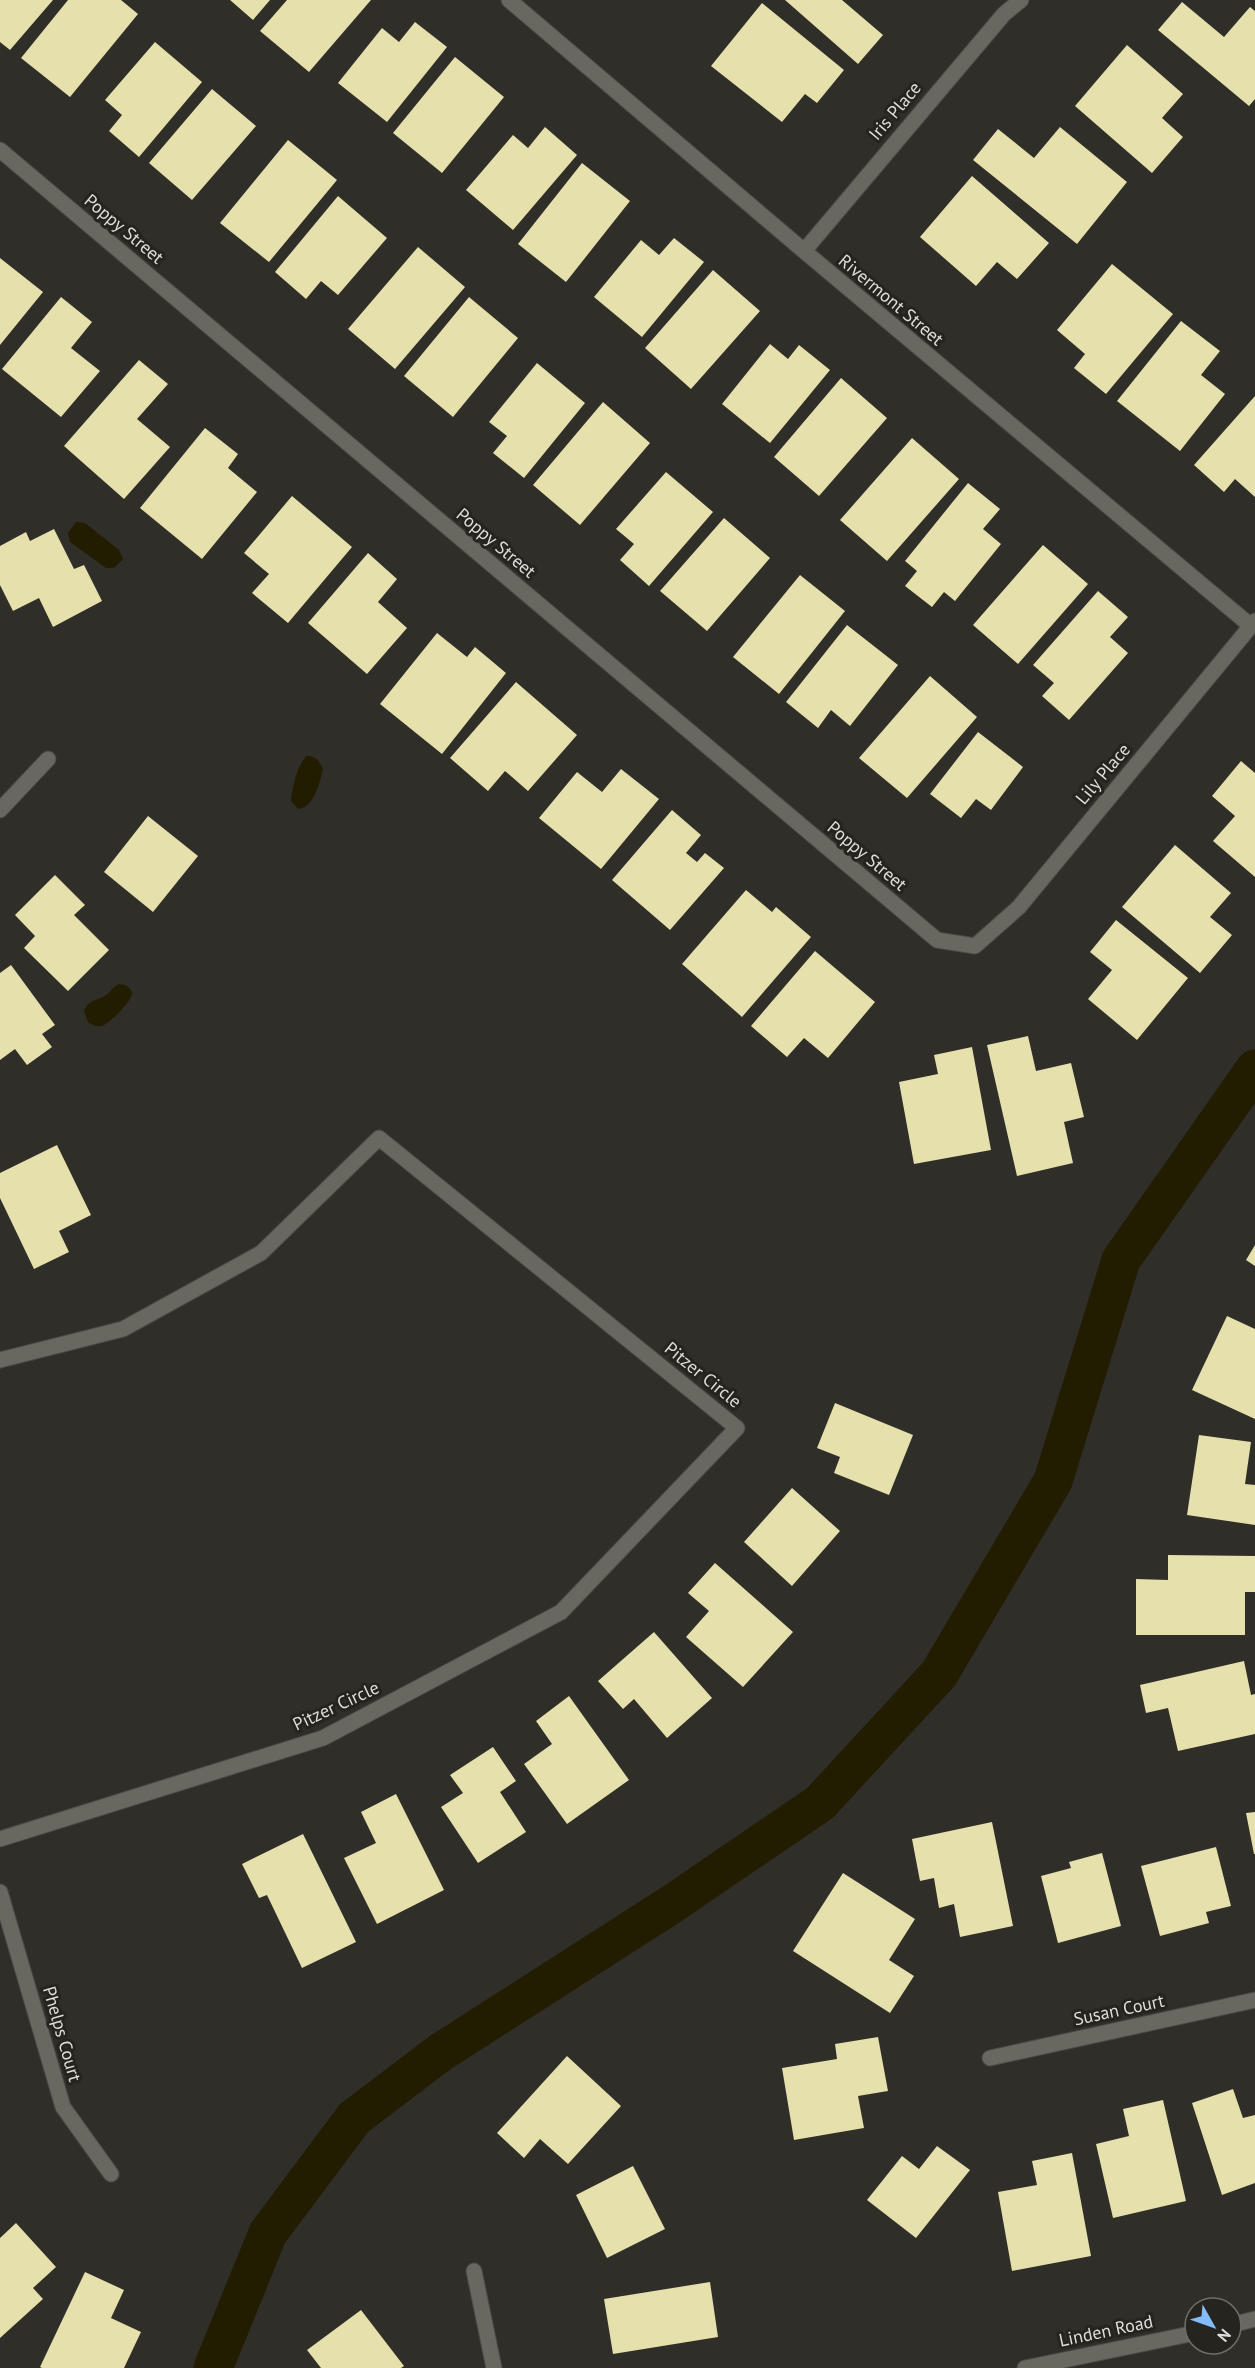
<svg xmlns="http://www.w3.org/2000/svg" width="1255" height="2368" viewBox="0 0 1255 2368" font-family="'PT Sans',sans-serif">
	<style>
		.water { fill: #221d00 }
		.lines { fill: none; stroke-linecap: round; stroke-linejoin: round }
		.canal { stroke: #221d00; stroke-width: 39 }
		.building { fill: #e5e0ac }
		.minor-casing { stroke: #4b4a45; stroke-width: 17 }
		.minor { stroke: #686760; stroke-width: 15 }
		.labels { text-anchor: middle; stroke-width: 6; stroke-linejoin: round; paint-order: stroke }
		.street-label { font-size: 18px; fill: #dededa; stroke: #25241e }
	</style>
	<rect width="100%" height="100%" fill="#2f2e28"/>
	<path class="water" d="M76 522 85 523 119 550 123 559 114 568H106L70 542 68 533Z
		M306 756C316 756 319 760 323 769 320 782 314 808 298 809L291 801C292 787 297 767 306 756Z
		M119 984 125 985C128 987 131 989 132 993 133 1000 109 1024 102 1026 97 1027 92 1025 88 1022L84 1011C89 1000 94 1001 103 997 110 994 112 987 119 984Z"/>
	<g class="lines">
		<path class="canal" d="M213 2368 268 2233 354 2118 441 2052 672 1904 820 1803 939 1674 1053 1481 1121 1260 1255 1069"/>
	</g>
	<path class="building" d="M0 0H53L10 50 0 42Z
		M68 0H121L138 14 70 97 21 58Z
		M230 0H270L253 20Z
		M287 0H371L309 72 260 31Z
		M785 0H842L883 35 858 64Z
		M1182 2 1224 37 1250 7 1255 11V99L1249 106 1158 30Z
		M762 3 844 70 817 103 805 94 782 122 711 66Z
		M415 22 447 47 387 122 338 83 382 28 399 42Z
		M155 42 202 82 139 157 109 131 122 115 105 100Z
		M1127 45 1183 94 1162 118 1183 137 1152 173 1075 106Z
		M455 57 504 97 442 173 393 133Z
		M212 89 256 126 192 200 149 163Z
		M545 127 577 155 513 230 466 190 513 135 528 148Z
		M1060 127 1127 182 1077 244 973 160 998 129 1034 158Z
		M288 140 337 180 269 262 220 223Z
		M582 163 630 201 566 282 518 244Z
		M972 176 1049 243 1017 279 997 262 976 286 920 237Z
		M338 196 387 238 338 295 321 281 306 299 275 272Z
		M674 238 704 262 642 337 594 297 641 240 659 255Z
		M418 247 465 287 395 369 348 329Z
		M0 258 43 292 0 345Z
		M1112 264 1173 314 1106 394 1074 368 1085 354 1057 330Z
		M713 270 760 311 691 389 645 348Z
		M61 297 92 322 71 348 100 371 61 417 2 369Z
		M469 297 518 338 453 417 404 376Z
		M1181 321 1220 351 1201 375 1225 394 1180 451 1117 401Z
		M770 344 788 359 799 345 830 370 770 443 722 404Z
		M139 360 168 384 137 419 170 447 124 499 64 446Z
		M537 363 585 403 524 478 493 453 507 436 489 422Z
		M841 378 887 418 819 496 774 457Z
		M1255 396V497L1235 479 1224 492 1194 465Z
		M603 402 650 443 580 525 533 485Z
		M205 428 238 454 228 468 257 492 202 559 140 508Z
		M912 438 959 479 887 561 840 520Z
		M666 472 713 512 649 586 620 560 634 544 616 529Z
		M968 483 1000 509 983 529 1001 544 955 601 944 592 932 607 905 586 917 571 905 561Z
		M292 496 352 547 288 623 252 593 269 574 244 553Z
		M724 518 770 558 707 631 660 591Z
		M54 529 74 569 84 565 102 601 53 627 39 598 13 611 0 585V546L26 532 30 541Z
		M1043 545 1088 584 1018 664 973 625Z
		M368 553 397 579 378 602 407 628 367 674 308 623Z
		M800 575 845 611 779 694 733 657Z
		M1098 591 1128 617 1110 637 1128 653 1069 720 1042 696 1054 683 1033 665Z
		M847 625 898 665 850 726 831 710 818 728 786 702Z
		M437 633 467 657 475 647 506 673 442 754 380 704Z
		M930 676 977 717 907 798 859 758Z
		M516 682 577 735 528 791 505 771 488 791 450 758Z
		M978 732 1023 767 991 810 976 799 961 818 930 794Z
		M1241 761 1255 773V877L1213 841 1235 816 1212 796Z
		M621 769 659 799 601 869 539 818 577 772 602 792Z
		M672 810 701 835 686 853 697 862 705 853 724 868 670 930 612 880Z
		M148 816 198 856 153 912 104 872Z
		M1175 845 1231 893 1210 917 1232 935 1200 973 1122 907Z
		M55 875 85 905 74 915 109 950 68 991 24 948 35 936 15 915Z
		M746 890 772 912 776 907 811 937 742 1017 682 964Z
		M1116 920 1188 978 1137 1040 1088 999 1112 970 1090 952Z
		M815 951 875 1002 828 1058 804 1038 787 1057 751 1026Z
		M11 965 55 1025 42 1034 52 1047 27 1065 15 1049 0 1060V973Z
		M1028 1036 1036 1071 1071 1063 1084 1117 1064 1122 1073 1163 1017 1176 987 1045Z
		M972 1047 991 1150 914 1164 899 1082 938 1074 934 1055Z
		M57 1145 91 1215 59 1231 69 1252 34 1269 0 1198V1173Z
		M1255 1245V1266L1246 1260Z
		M1227 1316 1255 1329V1419L1192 1390Z
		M835 1403 913 1435 889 1495 834 1473 840 1457 817 1448Z
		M1199 1435 1251 1442 1245 1484 1255 1485V1525L1187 1515Z
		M792 1488 840 1531 792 1586 744 1542Z
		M1168 1555 1255 1556V1592H1245V1635H1136V1579L1168 1580Z
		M715 1563 793 1632 743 1687 686 1637 709 1611 688 1593Z
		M654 1632 712 1698 667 1738 634 1699 623 1709 598 1681Z
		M1244 1661 1251 1695 1255 1694V1734L1178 1751 1168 1708 1146 1713 1140 1685Z
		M569 1696 629 1780 567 1824 524 1764 552 1744 536 1721Z
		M493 1747 516 1781 500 1792 526 1832 478 1863 441 1807 463 1793 450 1775Z
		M396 1794 444 1890 377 1924 344 1858 376 1843 361 1812Z
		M1255 1812V1854H1254L1246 1813Z
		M992 1822 1013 1926 960 1937 954 1904 939 1908 934 1878 920 1881 912 1839Z
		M303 1834 356 1942 302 1968 267 1895 259 1898 242 1864Z
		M1216 1847 1231 1906 1206 1912 1209 1923 1160 1936 1141 1866Z
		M1102 1853 1121 1926 1058 1943 1041 1876 1071 1868 1069 1862Z
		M843 1873 915 1919 889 1960 914 1976 890 2013 793 1951Z
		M878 2037 888 2091 858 2096 864 2128 794 2140 782 2068 837 2059 835 2044Z
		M567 2056 621 2106 568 2164 540 2139 524 2158 497 2133Z
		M1233 2089 1243 2118 1255 2115V2183L1222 2195 1192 2103Z
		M1163 2100 1186 2201 1113 2218 1096 2144 1129 2136 1123 2109Z
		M937 2146 970 2170 916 2238 867 2200 902 2156 919 2169Z
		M1072 2153 1091 2256 1012 2271 998 2192 1037 2185 1032 2161Z
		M633 2166 665 2229 607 2258 576 2195Z
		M16 2223 56 2267 33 2288 43 2299 0 2338V2238Z
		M85 2272 124 2290 111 2318 141 2332 124 2368H42L40 2367Z
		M710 2282 718 2337 613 2354 604 2299Z
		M361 2310 404 2366 401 2368H321L307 2350Z"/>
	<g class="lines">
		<defs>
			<path id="minor" d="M509 0 804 251 1251 626
				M0 150 937 940 975 946 1019 907 1255 621
				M804 251 1004 14 1021 0
				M0 810 48 759
				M0 1360 123 1329 261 1253 379 1138 737 1428 561 1612 323 1738 0 1839
				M0 1892 63 2107 111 2174
				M990 2058 1255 2000
				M474 2271 494 2368
				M1231 2325 1255 2319
				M1025 2368 1195 2333"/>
		</defs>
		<use href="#minor" class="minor-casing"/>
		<use href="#minor" class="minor"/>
	</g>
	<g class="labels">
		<g class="street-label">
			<text transform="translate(895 111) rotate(-50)" y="6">Iris Place</text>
			<text transform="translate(124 229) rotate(40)" y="6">Poppy Street</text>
			<text transform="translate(891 300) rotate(40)" y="6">Rivermont Street</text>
			<text transform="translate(496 543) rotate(40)" y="6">Poppy Street</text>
			<text transform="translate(1103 774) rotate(-50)" y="6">Lily Place</text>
			<text transform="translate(867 856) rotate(40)" y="6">Poppy Street</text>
			<text transform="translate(703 1375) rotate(39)" y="6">Pitzer Circle</text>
			<text transform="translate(336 1706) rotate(-25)" y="6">Pitzer Circle</text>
			<text transform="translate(1119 2010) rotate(-12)" y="6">Susan Court</text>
			<text transform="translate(62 2034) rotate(74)" y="6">Phelps Court</text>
			<text transform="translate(1106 2331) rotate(-12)" y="6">Linden Road</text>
		</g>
	</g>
	<g transform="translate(1213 2326) rotate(130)"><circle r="28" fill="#25241e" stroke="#6f6e69" stroke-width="1.5"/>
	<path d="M0-4.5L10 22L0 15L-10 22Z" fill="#84bcfb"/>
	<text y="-9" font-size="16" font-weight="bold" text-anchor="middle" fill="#dededa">N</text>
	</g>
</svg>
